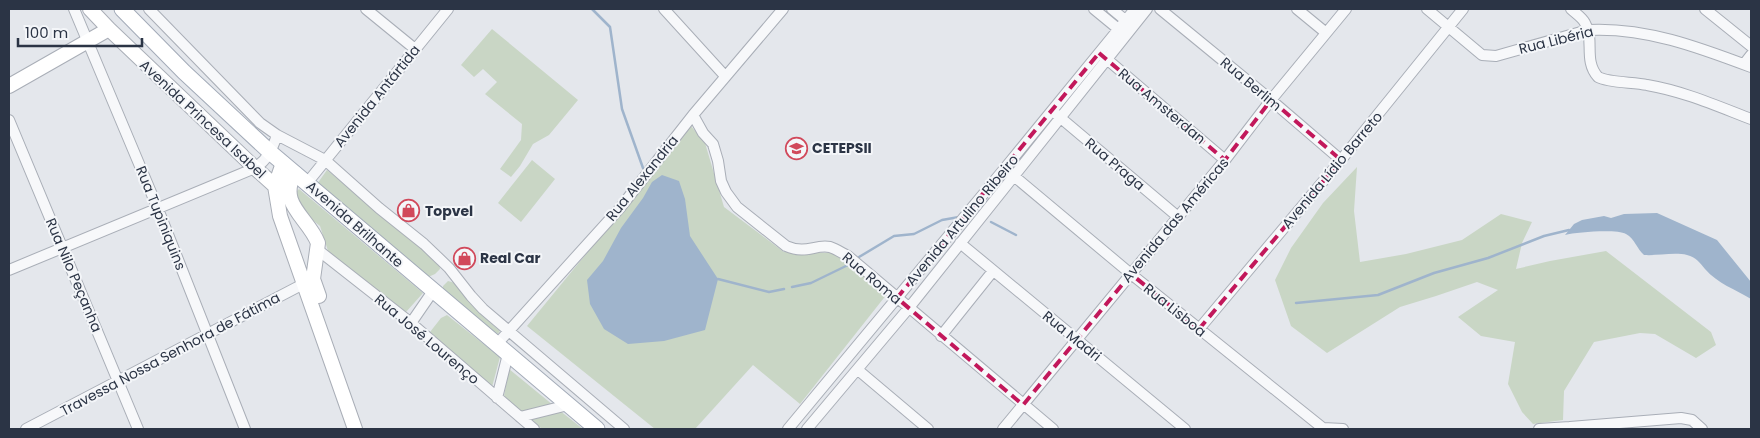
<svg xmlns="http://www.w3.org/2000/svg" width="1760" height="438" viewBox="0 0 1760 438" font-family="Poppins,sans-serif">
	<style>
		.green { fill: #c9d6c5 }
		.water { fill: #9fb4cc }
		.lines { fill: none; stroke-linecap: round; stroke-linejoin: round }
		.stream { stroke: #9fb4cc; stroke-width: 2.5 }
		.street-casing { stroke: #a9aeb7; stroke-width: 12 }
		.secondary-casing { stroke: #a9aeb7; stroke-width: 16 }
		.primary-casing { stroke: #a3abb8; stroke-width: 17 }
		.street { stroke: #f7f8fa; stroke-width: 10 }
		.secondary { stroke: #fff; stroke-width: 14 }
		.primary { stroke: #fff; stroke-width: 15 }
		.marked { fill: none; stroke: #c2185b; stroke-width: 4; stroke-dasharray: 10 6; stroke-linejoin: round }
		.labels { text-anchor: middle; stroke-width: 4; stroke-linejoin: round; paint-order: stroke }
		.street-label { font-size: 14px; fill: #2b3445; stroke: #f4f6f9 }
		.poi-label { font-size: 14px; font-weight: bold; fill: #2b3445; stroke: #f4f6f9; text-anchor: start }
	</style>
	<rect width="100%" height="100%" fill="#e4e7ec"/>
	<path class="green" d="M492 29 578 100 549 135 533 144 520 166 511 177 500 169 521 140 522 124 485 94 497 82 483 69 474 77 461 65Z
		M691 126 705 143 724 207 784 252 845 253 887 294 800 404 753 365 695 429H655L527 326Z
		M532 160 555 179 521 222 498 203Z
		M1357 167 1354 211 1360 262 1406 254 1462 240 1501 214 1532 222 1522 243 1516 269 1550 261 1606 251 1711 332 1716 345 1696 358 1655 334 1640 333 1594 342 1564 391 1563 420 1533 424 1522 412 1508 384 1515 342 1481 336 1458 317 1498 290 1477 282 1436 296 1400 307 1327 353 1291 326 1275 280 1291 248 1323 203Z
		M327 170 439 263 440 269 435 274 426 278 317 184Z
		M299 189 423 293 406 312 329 254 320 226 305 214 295 193Z
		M448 281 455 283C468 302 482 316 500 331L495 337 443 292V286Z
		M447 315 500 357 492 387 430 332 441 318Z
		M509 369 553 405 522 413 504 396Z
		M559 410 583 429H542L529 418Z"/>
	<path class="water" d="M662 175 679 181 685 199 690 236 718 279 705 330 664 341 628 344 604 329 590 304 587 280 603 261 621 228 643 198 652 182Z
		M1657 213 1717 240 1751 282V299C1735 289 1718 284 1705 269 1700 263 1696 257 1687 255 1674 252 1657 256 1644 255 1637 249 1635 239 1626 234 1617 229 1577 232 1565 235L1574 224 1582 220 1604 216 1611 218 1624 214Z"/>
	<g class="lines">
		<path class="stream" d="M592 9 610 27 622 109 643 168
			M991 222 1016 235
			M859 257 894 236 914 234 942 220 959 217
			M718 279 769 292 784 289
			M792 287 811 283 848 265
			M1296 303 1378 295 1434 273 1488 258 1544 236 1569 230"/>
		<defs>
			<path id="street" d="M74 9 158 209 245 429
				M149 9 260 123 277 135 325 160 379 208 424 244 449 268 471 296 483 309 624 429
				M366 9 415 49
				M664 9 725 76
				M1094 9 1122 32
				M1112 9 1130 24
				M1160 9 1271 100 1341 160
				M1297 9 1325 32
				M1427 9 1482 55 1496 56 1588 30C1645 27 1698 47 1751 67
				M1571 9C1575 13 1582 17 1585 23 1595 40 1583 60 1598 77 1609 83 1634 82 1647 85 1683 91 1717 106 1751 119
				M1705 9 1751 46
				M1102 55 1225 160
				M1744 64 1751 55
				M1056 114 1177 216
				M693 115 703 133 713 144 718 161 721 181 726 192 737 207 786 246C807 255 814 244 830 247 836 249 842 253 848 256L1053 429
				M9 120 138 429
				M1009 172 1131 274 1324 429
				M307 183 448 9
				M960 243 1185 429
				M318 250 411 323 534 429
				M9 270 255 168C268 159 272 150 277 135
				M411 323 433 291
				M1199 329 1341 160 1463 9
				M941 336 993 271
				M497 344 620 208 693 115 783 9
				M858 370 928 429
				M497 398 508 354
				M520 417 568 405
				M1570 427 1681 418 1692 420 1702 429
				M1323 428 1343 429
				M26 429 309 281
				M788 429 1005 168 1135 9
				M807 429 908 309 1147 9
				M1003 429 1225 160 1271 100 1346 9
				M1539 429 1570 427 1573 429"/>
			<path id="secondary" d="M90 9 109 29 255 168 275 186 282 189
				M9 86 109 29
				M283 163 275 186 280 216 355 429
				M295 173C277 204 308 217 318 243L313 279 319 296"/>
			<path id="primary" d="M122 9 184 72 271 153 597 429"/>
		</defs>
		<use href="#street" class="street-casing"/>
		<use href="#secondary" class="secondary-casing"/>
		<use href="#primary" class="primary-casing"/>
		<use href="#street" class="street"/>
		<use href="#secondary" class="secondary"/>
		<use href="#primary" class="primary"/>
	</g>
	<path class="marked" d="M1099 53 1225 160 1271 100 1341 160 1199 329 1131 274 1023 405 897 298Z"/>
	<defs>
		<symbol id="school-ring" viewBox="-11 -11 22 22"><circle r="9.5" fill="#f4f6f9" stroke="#d1495b" stroke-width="1.5"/><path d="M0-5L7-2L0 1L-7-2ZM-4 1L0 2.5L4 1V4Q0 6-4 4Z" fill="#d1495b"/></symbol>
		<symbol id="shop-ring" viewBox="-11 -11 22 22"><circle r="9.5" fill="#f4f6f9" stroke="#d1495b" stroke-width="1.5"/><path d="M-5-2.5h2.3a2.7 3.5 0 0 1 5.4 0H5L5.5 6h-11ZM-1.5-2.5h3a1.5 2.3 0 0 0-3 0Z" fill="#d1495b"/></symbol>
	</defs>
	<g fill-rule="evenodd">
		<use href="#school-ring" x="784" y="136" width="25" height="25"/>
		<use href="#shop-ring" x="396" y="198" width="25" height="25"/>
		<use href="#shop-ring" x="452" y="246" width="25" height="25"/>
	</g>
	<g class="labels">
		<g class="street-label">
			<text transform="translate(1556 40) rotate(-14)" y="5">Rua Libéria</text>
			<text transform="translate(1251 84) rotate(40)" y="5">Rua Berlim</text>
			<text transform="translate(377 96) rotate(-51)" y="5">Avenida Antártida</text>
			<text transform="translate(1162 106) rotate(40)" y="5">Rua Amsterdan</text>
			<text transform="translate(203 119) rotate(43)" y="5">Avenida Princesa Isabel</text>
			<text transform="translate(1115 164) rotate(40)" y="5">Rua Praga</text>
			<text transform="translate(1332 170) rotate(-50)" y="5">Avenida Lídio Barreto</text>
			<text transform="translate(642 178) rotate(-51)" y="5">Rua Alexandria</text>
			<text transform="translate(161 218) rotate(68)" y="5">Rua Tupiniquins</text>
			<text transform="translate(962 220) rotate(-50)" y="5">Avenida Artulino Ribeiro</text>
			<text transform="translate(1175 220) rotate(-50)" y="5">Avenida das Américas</text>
			<text transform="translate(355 224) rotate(41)" y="5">Avenida Brilhante</text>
			<text transform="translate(74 275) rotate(67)" y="5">Rua Nilo Peçanha</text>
			<text transform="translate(872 278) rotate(40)" y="5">Rua Roma</text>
			<text transform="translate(1175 310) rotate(39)" y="5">Rua Lisboa</text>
			<text transform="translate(1072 336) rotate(39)" y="5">Rua Madri</text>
			<text transform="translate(427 339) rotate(40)" y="5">Rua José Lourenço</text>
			<text transform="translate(170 354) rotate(-28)" y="5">Travessa Nossa Senhora de Fátima</text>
		</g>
		<g class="poi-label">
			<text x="812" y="153">CETEPSII</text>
			<text x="425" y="216">Topvel</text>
			<text x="480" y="263">Real Car</text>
		</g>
	</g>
	<rect width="1760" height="438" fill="none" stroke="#2b3445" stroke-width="20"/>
	<path d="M18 38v8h124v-8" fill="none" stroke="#2b3445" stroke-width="2.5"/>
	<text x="25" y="38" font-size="15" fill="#2b3445" stroke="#f4f6f9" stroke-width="4" paint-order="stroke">100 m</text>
</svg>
